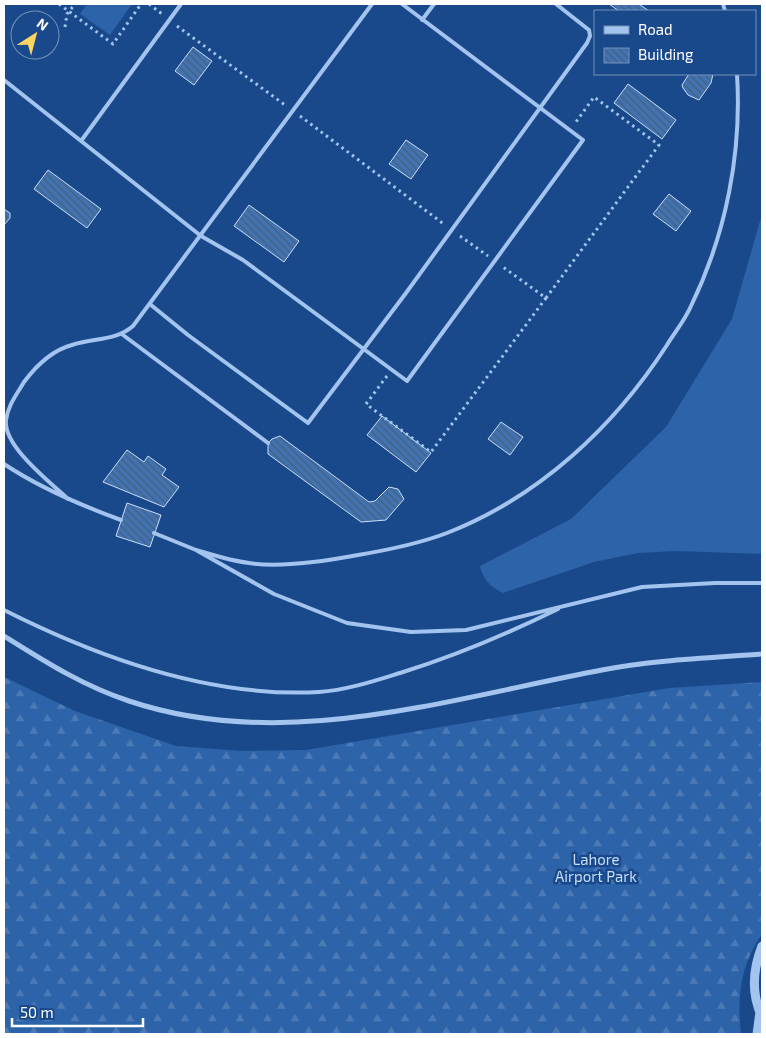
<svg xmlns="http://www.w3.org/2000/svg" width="766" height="1038" viewBox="0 0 766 1038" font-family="'Exo 2',sans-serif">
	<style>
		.grass { fill: #2c63a9 }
		.forest { fill: url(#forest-firs) }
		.building { fill: url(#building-back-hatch); stroke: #c9defa }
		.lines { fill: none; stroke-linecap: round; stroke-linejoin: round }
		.path { stroke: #a3c4ee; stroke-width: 3; stroke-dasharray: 2.5 4; stroke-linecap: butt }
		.service { stroke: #a3c4ee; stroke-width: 4 }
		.minor { stroke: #a3c4ee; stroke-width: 5 }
		.tertiary { stroke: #a3c4ee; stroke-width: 9 }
		.labels { text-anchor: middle; stroke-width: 5; stroke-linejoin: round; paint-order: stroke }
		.park-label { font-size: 15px; fill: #c9defa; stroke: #19498b }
	</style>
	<defs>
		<pattern id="forest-firs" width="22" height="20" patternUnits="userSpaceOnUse" patternTransform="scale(1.25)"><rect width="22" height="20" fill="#2c63a9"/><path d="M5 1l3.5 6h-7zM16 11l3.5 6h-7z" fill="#4c7ab6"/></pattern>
		<pattern id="building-back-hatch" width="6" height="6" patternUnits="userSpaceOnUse" patternTransform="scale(1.25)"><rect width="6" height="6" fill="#4173b3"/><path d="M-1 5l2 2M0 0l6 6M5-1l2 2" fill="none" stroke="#475e7a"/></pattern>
	</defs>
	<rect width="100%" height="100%" fill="#19498b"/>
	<path class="grass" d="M87 4H132L110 35 80 14Z
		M762 214V554L676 551 638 553 594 562 503 593C490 586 484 581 480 566L571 519 666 427 732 319Z"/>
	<path class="forest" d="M4 677 75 711 176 746 241 751 306 750 669 688 762 682V934C740 965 737 998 741 1034H4Z"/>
	<path class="building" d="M609 4H639L649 11H619Z
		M193 47 212 61 194 85 175 71Z
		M689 74H713L711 83 699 100 688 95 683 88 682 85Z
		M628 84 676 120 662 139 614 103Z
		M406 140 428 155 411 179 389 164Z
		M48 170 101 209 87 228 34 189Z
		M669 194 691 211 676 231 653 214Z
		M249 205 299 241 284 262 234 226Z
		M4 209 10 213V218L4 225Z
		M382 416 431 453 416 472 367 435Z
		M501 422 523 437 510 455 488 439Z
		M280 436 369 502 375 501 389 487 398 489 404 499 386 520 361 522 268 454V443L272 439Z
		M127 450 144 462 148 456 166 469 162 475 179 487 164 507 103 482Z
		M127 503 161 515 150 547 116 536Z"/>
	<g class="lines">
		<path class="path" d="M59 4 113 44 141 4
			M149 4 162 14
			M177 26 285 105
			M65 27 67 14 75 4
			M300 116 445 225
			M460 236 488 256
			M546 298 659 145 594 97 576 122
			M387 376 366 404 431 452 546 298 503 267"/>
		<path class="service" d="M723 4 725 11
			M422 20 434 4
			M4 80 201 236 243 260 407 381 583 140 402 4
			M81 141 181 4
			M151 305 188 335 308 423 406 293 587 43 590 36 589 30 556 4
			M123 335 268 443
			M4 464C40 488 80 505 121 520
			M68 499C50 482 3 446 6 420 8 405 17 394 24 382 36 366 53 350 72 345 93 338 116 341 133 326L372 4
			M154 533 196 550 274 594 347 623 411 632 466 630 642 587 715 583H762
			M196 550C213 555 231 561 249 563 280 568 326 561 358 555 388 550 418 544 447 533 539 497 614 427 667 345 675 332 685 320 691 306 726 234 742 153 737 74
			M4 610C99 658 211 698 319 692 347 690 374 681 400 673 455 656 507 634 558 609"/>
		<path class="minor" d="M4 636C44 661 83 686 129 701 284 753 447 699 602 670 654 660 709 658 762 654"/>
		<path class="tertiary" d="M762 946C753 969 751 994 762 1017
			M757 1034 760 1012"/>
	</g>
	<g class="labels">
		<g class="park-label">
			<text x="596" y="865">Lahore<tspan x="596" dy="17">Airport Park</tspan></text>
		</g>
	</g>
	<rect width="766" height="1038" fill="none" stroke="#ffffff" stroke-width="10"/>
	<rect x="594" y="10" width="162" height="65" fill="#19498b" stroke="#7592b9"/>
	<rect x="604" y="26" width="25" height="8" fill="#a3c4ee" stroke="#7592b9"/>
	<text x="638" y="35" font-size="15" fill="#ffffff">Road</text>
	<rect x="604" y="48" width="25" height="15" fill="url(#building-back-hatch)" stroke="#7592b9"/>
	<text x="638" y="60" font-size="15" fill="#ffffff">Building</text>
	<g transform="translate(35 35) rotate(36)"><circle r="24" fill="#19498b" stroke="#7592b9"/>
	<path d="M0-4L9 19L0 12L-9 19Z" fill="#ffd360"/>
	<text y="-8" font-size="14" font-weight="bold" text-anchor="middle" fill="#ffffff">N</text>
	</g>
	<path d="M12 1018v8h131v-8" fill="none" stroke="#ffffff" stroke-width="2.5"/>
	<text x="20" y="1018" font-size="15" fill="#ffffff" stroke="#19498b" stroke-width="4" paint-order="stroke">50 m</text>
</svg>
